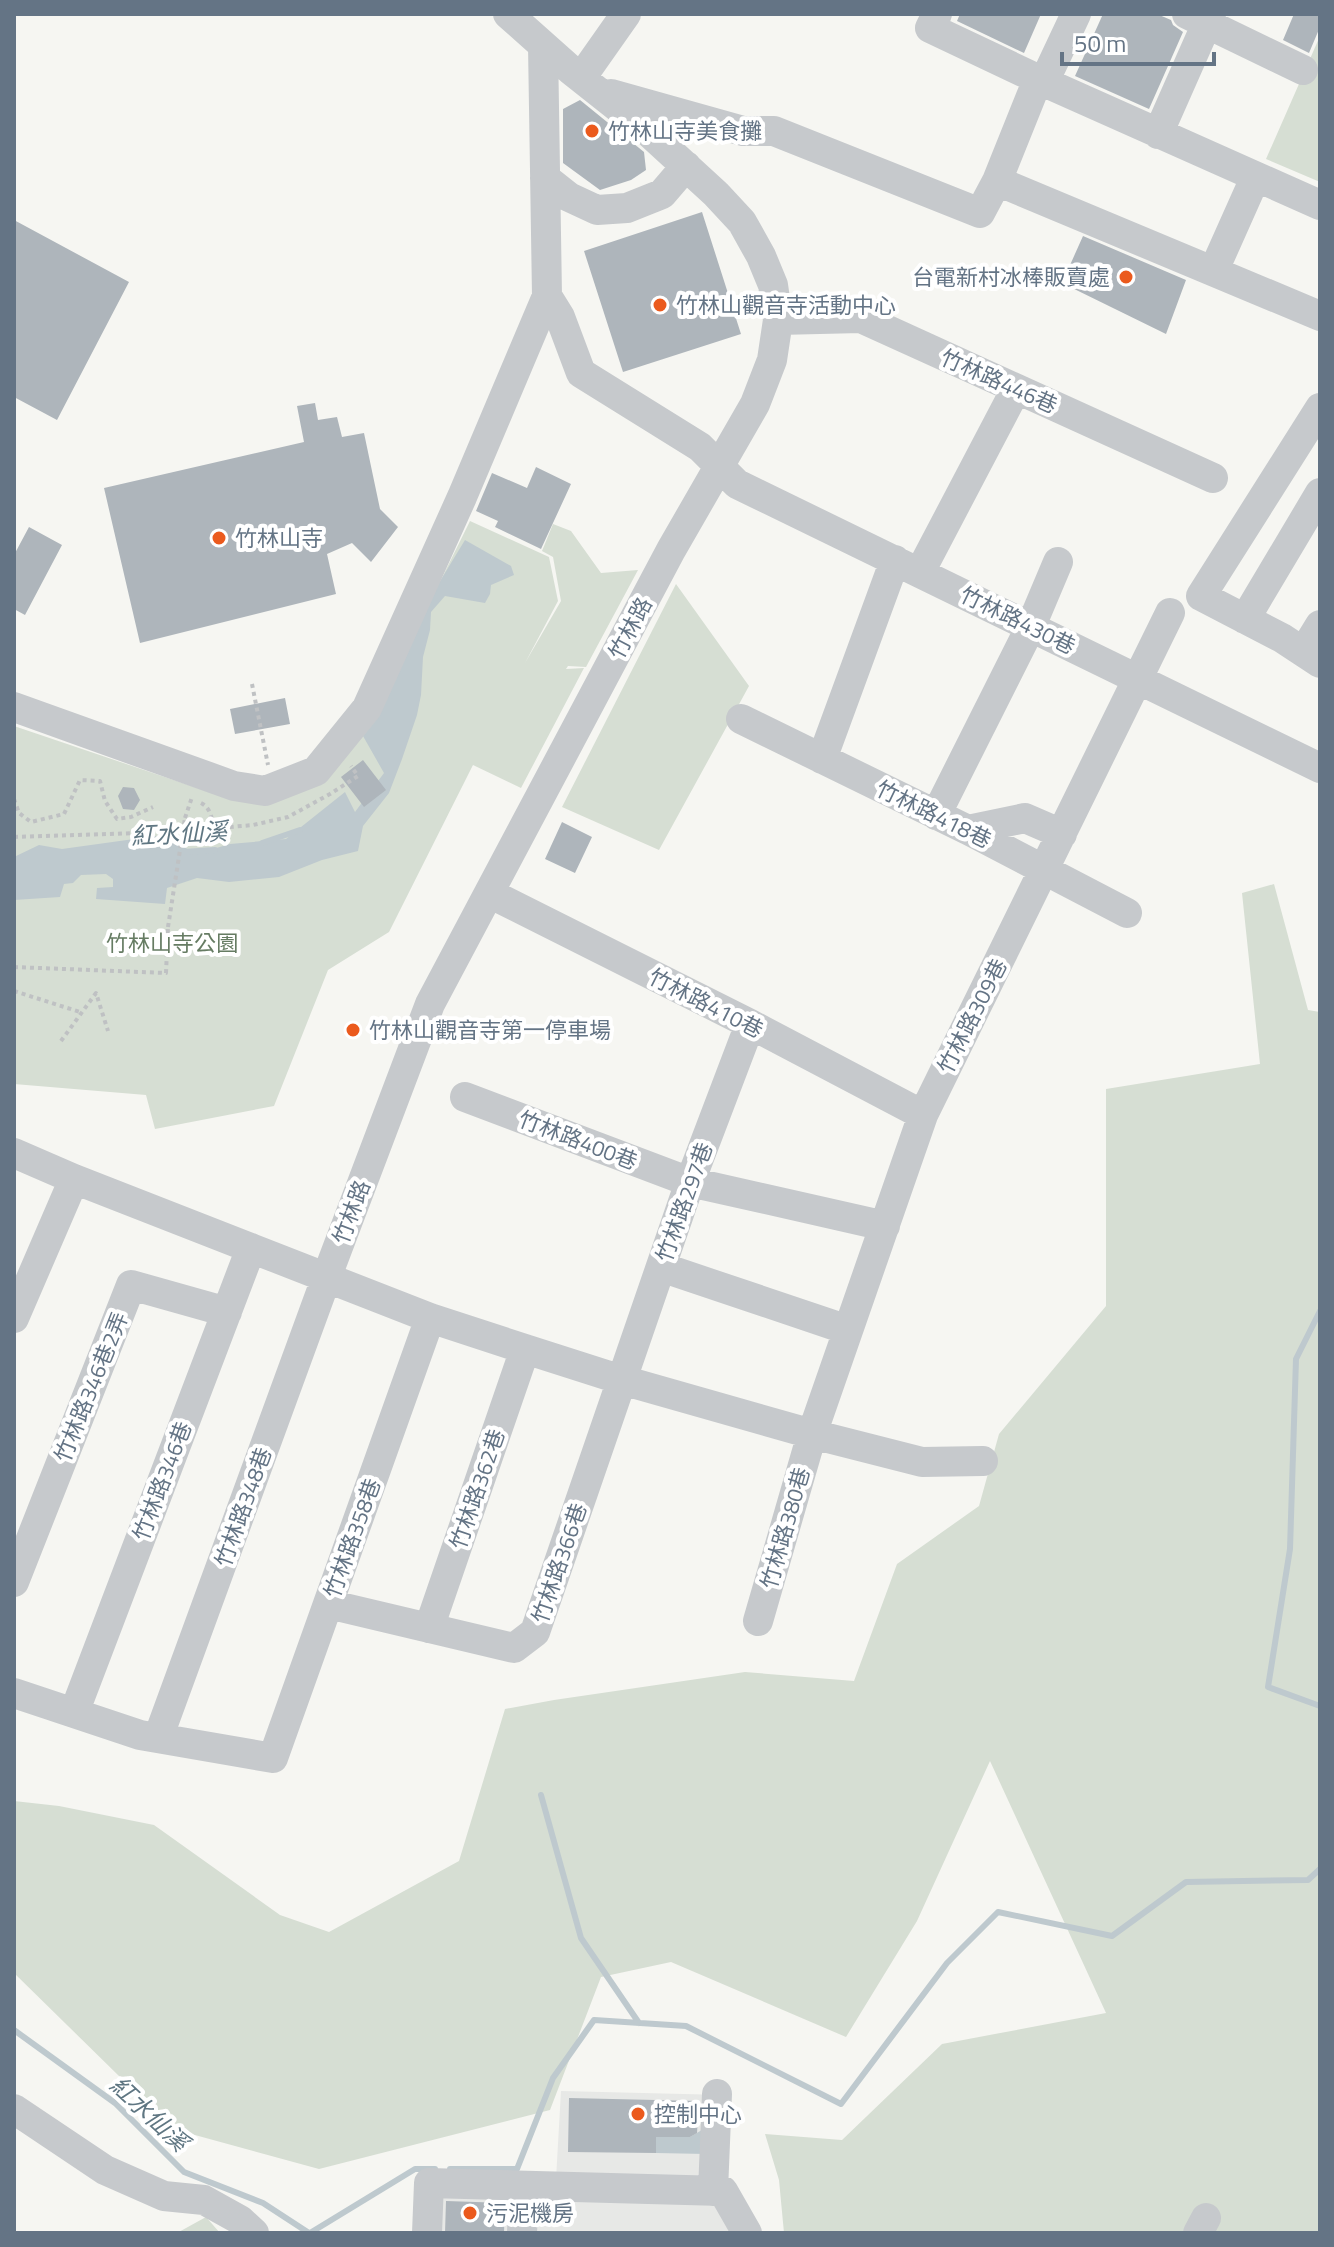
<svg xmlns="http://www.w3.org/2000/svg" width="1334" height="2247" viewBox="0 0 1334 2247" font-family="'Titillium Web','Noto Sans TC',sans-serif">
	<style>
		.built { fill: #e7e8e6 }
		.green { fill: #d6ded3 }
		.water { fill: #bec9ce }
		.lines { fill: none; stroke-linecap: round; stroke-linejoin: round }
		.stream { stroke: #bec9ce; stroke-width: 6 }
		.building { fill: #aeb5bb }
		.path { stroke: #bfc1c3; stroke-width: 4; stroke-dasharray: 4 4; stroke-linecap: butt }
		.minor { stroke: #c6c9cc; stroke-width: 30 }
		.path-bridge { stroke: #bfc1c3; stroke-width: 4; stroke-dasharray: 4 4; stroke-linecap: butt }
		.poi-dot { fill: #eb5a1d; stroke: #fff; stroke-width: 3 }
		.labels { text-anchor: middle; stroke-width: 8; stroke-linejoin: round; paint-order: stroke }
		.poi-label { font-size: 22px; fill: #647485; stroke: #fff; text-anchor: start }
		.street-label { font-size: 22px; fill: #647485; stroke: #fff }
		.park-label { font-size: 22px; fill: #667c63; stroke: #fff }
		.water-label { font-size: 24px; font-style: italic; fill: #5f7682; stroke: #fff }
	</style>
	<rect width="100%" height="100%" fill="#f6f6f2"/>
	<path class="built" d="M561 2091 725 2095 722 2176 758 2233H422L425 2175 556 2179Z"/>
	<path class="green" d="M1320 36V182L1266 159Z
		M470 521 549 557 558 601 525 663 561 601 553 557 542 551 553 524 571 531 601 573 638 570 586 667 568 666 566 669 584 668 521 788 473 765 389 932 328 970 274 1106 155 1129 146 1095 14 1084V726L218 795 267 803 386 691Z
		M676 584 749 686 659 850 562 807Z
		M1274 884 1308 1010 1320 1012V2233H784L779 2180 765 2134 842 2140 942 2044 1106 2013 990 1761 917 1921 846 2037 671 1962 601 1977 550 2110 319 2169 173 2129 14 1973V1801L59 1806 154 1825 280 1915 329 1932 459 1861 505 1709 554 1700 745 1672 854 1681 897 1564 979 1506 999 1434 1106 1306V1089L1260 1064 1242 893Z
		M206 2217 220 2233H177Z"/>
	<path class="water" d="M465 540 511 566 514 575 491 585 490 594 485 603 445 596 431 612 430 630 423 657 421 695 417 715 402 759 389 793 363 826 358 851 322 860 279 877 229 882 197 878 167 888 165 904 96 899 97 888 113 887V879L106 874 81 875 73 883 64 884 60 897 14 900V857L39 845 62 849 163 835 196 854 230 844 286 839 345 792 355 812 384 773 363 736 434 591Z
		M707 2127 706 2154 656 2153V2137H690Z"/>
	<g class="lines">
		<path class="stream" d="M262 843 300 830
			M183 852 215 850
			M1320 1311 1296 1359 1290 1549 1268 1687 1320 1706
			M541 1795 581 1938 639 2023
			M14 2030 115 2103 184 2172 263 2203 309 2233
			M450 2169H517L553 2078 594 2020 686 2026 841 2104 947 1963 998 1912 1112 1936 1186 1882 1308 1880 1320 1869
			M310 2233 415 2169H435"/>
	</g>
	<path class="building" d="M960 14H1041L1024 53 957 21Z
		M1103 14H1157L1171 20 1173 25 1183 32 1149 109 1075 76Z
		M1294 14H1320V27L1309 53 1283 40Z
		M580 100 644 152 646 170 631 180 600 190 563 163V109Z
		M702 212 741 334 623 372 584 251Z
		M14 220 129 282 57 420 14 397Z
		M1083 236 1186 280 1166 334 1062 283Z
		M315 403 318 420 337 417 342 437 364 433 380 509 398 527 371 562 352 543 327 554 336 594 140 643 104 488 304 442 297 406Z
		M536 467 571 484 541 549 495 527 498 521 476 511 492 473 527 488Z
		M29 527 62 545 25 615 14 609V555Z
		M285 698 290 724 235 734 230 709Z
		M363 760 386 790 364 807 341 777Z
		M123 787 134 788 140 800 134 810 123 809 118 796Z
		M562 822 592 837 575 873 545 859Z
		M569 2098 699 2101 697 2133 690 2137H656V2153L568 2152Z
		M446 2201 505 2203 504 2233H445Z"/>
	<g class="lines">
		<path class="path" d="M252 684 268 765
			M14 799 19 813 31 822 64 814 80 780 100 781 105 801 117 819 131 817 153 807
			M201 803C211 808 212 819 214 829
			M185 818 192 797
			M14 837 172 832 253 825 288 817 330 794 358 776 351 766
			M14 967 166 973 168 927
			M14 991 80 1012
			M61 1041 96 993 108 1031"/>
		<path class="minor" d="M1076 14 1044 82 1320 205
			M1187 14 1303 70
			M581 78 626 14
			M611 94 743 131H774L980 213 997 181 1034 89 1044 82 930 28 937 14
			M1158 134 1211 14
			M545 178 569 197 597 210 627 208 662 194 686 166
			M997 181 1320 316
			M1214 270 1255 178
			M547 296 560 317 581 373 700 447 737 484 1320 768
			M778 320 861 318 1213 478
			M1320 408 1201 596 1282 638 1320 663
			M920 572 1016 389
			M1245 619 1320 493
			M1304 651 1320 625
			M14 707 234 786 265 791 316 771 367 708 462 497 547 296 543 45
			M741 719 968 830 1127 913
			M822 759 895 560
			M936 815 1031 626 1058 562
			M968 830 1025 818 1062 834
			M489 893 750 1024 923 1115
			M465 1097 690 1182 885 1226
			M14 1153 74 1179 430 1318 525 1349 622 1380 812 1434 922 1462 983 1461
			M661 1267 848 1330
			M14 1318 74 1179
			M14 1582 131 1285 227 1312
			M328 1604 514 1648 535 1632 690 1182 750 1024
			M758 1621 812 1434 923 1115 1170 613
			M429 1628 525 1349
			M14 1693 140 1735 273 1758 430 1318
			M74 1713 251 1248
			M158 1738 327 1276 430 1004 671 550 755 404 772 360 778 320 773 285 761 256 742 222 716 194 644 128 572 71 508 14
			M14 2109 105 2170 164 2196 204 2200 240 2220 254 2233
			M713 2191 717 2094
			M427 2233 429 2183 723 2191 747 2233
			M522 2233 524 2186
			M1198 2233 1206 2218"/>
		<path class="path-bridge" d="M168 927 185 818"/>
	</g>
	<g class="poi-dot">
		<circle cx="592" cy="131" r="8"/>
		<circle cx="1126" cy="277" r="8"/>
		<circle cx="660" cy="305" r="8"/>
		<circle cx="219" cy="538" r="8"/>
		<circle cx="353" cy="1030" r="8"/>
		<circle cx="638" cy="2114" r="8"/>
		<circle cx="470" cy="2213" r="8"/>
	</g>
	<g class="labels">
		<g class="poi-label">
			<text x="608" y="139">竹林山寺美食攤</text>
			<text x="1110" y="285" text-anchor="end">台電新村冰棒販賣處</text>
			<text x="676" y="313">竹林山觀音寺活動中心</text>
			<text x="235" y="546">竹林山寺</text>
			<text x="369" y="1038">竹林山觀音寺第一停車場</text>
			<text x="654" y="2122">控制中心</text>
			<text x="486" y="2221">污泥機房</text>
		</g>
		<g class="street-label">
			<text transform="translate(999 381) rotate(24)" y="8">竹林路446巷</text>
			<text transform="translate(1018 620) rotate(26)" y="8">竹林路430巷</text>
			<text transform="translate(630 628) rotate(-62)" y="8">竹林路</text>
			<text transform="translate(934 814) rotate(26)" y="8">竹林路418巷</text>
			<text transform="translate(706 1003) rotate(27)" y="8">竹林路410巷</text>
			<text transform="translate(972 1016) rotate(-63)" y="8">竹林路309巷</text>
			<text transform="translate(578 1140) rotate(21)" y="8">竹林路400巷</text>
			<text transform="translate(684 1202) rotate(-70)" y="8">竹林路297巷</text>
			<text transform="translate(351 1212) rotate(-69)" y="8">竹林路</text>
			<text transform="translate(91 1387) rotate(-68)" y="8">竹林路346巷2弄</text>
			<text transform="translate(162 1481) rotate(-69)" y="8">竹林路346巷</text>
			<text transform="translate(477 1489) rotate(-71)" y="8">竹林路362巷</text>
			<text transform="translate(243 1507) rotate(-70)" y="8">竹林路348巷</text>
			<text transform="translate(785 1528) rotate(-74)" y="8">竹林路380巷</text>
			<text transform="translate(352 1538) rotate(-70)" y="8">竹林路358巷</text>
			<text transform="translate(559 1563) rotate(-71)" y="8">竹林路366巷</text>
		</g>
		<g class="park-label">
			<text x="172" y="951">竹林山寺公園</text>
		</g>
		<g class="water-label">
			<text transform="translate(179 834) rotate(-3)" y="8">紅水仙溪</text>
			<text transform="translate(149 2114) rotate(43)" y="8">紅水仙溪</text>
		</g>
	</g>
	<rect width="1334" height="2247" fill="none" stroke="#647485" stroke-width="32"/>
	<path d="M1062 52v12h152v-12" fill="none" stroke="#647485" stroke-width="4"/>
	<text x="1074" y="52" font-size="24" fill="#647485" stroke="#ffffff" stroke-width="6" paint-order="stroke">50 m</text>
</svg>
